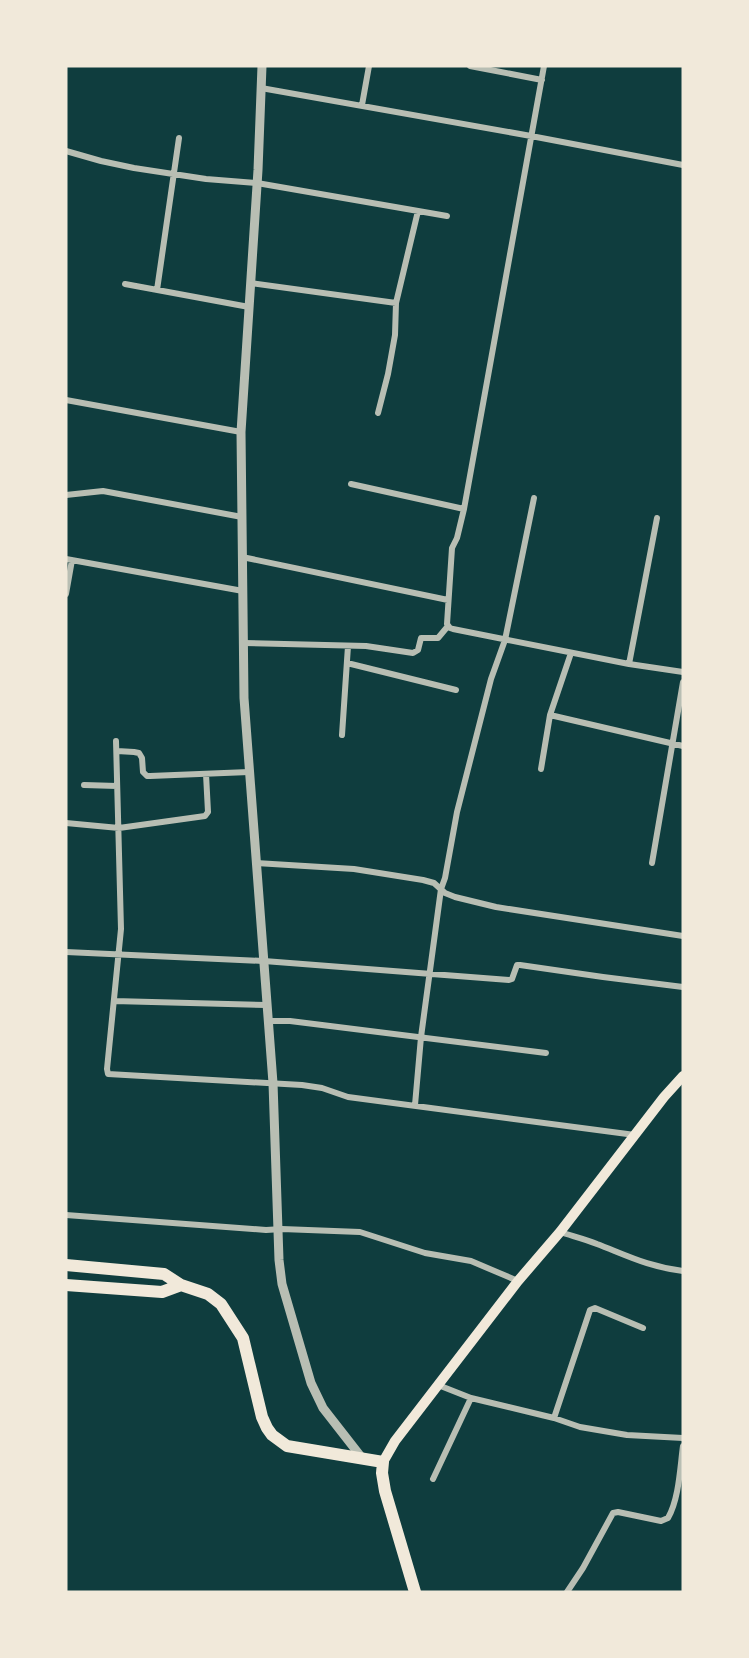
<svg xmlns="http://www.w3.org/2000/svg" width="749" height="1658" viewBox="0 0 749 1658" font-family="Commissioner,sans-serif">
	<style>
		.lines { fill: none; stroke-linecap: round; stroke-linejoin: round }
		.minor { stroke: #b8beb3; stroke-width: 6 }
		.tertiary { stroke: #b8beb3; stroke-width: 9 }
		.secondary { stroke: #f1e9da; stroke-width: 10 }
		.primary { stroke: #f1e9da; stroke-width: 12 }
	</style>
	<rect width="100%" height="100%" fill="#0f3d3e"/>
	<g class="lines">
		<path class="minor" d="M470 66 542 80
			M544 66 464 509 457 538 452 548 447 624 450 628 453 629 629 664 683 672
			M261 88 531 136 683 165
			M362 105 369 66
			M66 151 101 161 134 168 206 179 257 183 447 216
			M251 283 396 303
			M125 284 249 307
			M157 290 179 138
			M66 400 241 432
			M378 413 388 374 395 335 396 303 418 211
			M351 484 464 509
			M66 495 103 491 242 517
			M242 557 448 600
			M66 559 243 591
			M66 594 72 560
			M243 643 366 646 413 653 418 650 421 638H438L448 626
			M347 663 456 690
			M629 664 657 518
			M550 715 683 746
			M342 735 348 646
			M116 741 121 929 107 1069 108 1074 302 1085 322 1088 348 1097 635 1135
			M117 751 134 752 139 753 142 758 143 772 147 776H150L249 772
			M541 769 550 715 571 653
			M84 785 117 786
			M66 823 119 828 205 816 208 812 206 774
			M256 863 354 869 423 880 434 883 445 893 455 897 496 907 683 936
			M652 863 683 682
			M66 952 264 961 509 980 512 979 517 965H520L603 977 683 987
			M114 1001 267 1005
			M268 1021H290L546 1053
			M415 1105 421 1037 441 889 445 878 457 812 491 679 505 640 534 498
			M66 1215 266 1230 282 1229 360 1232 425 1253 471 1261 518 1281
			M560 1232C572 1236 585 1239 597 1244 628 1256 649 1267 683 1271
			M438 1385 471 1398 554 1418 580 1427 627 1435 683 1438
			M554 1418 590 1310 595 1308 643 1328
			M433 1479 471 1398
			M567 1592 583 1568 613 1513 618 1512 661 1521 668 1518C679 1499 680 1468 683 1446"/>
		<path class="tertiary" d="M262 66 258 170 241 432 244 698 273 1083 279 1260 282 1284 311 1383 323 1408 362 1458"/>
		<path class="secondary" d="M383 1462 395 1441 518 1281 560 1232 664 1097 683 1076"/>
		<path class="primary" d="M66 1265 164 1274 181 1285 208 1294 221 1304 243 1338 262 1417 267 1428 272 1435 287 1446 383 1462 382 1473 385 1491 415 1592
			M66 1285 162 1292 181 1285"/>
	</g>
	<rect width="749" height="1658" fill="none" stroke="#f1e9da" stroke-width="135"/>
</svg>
